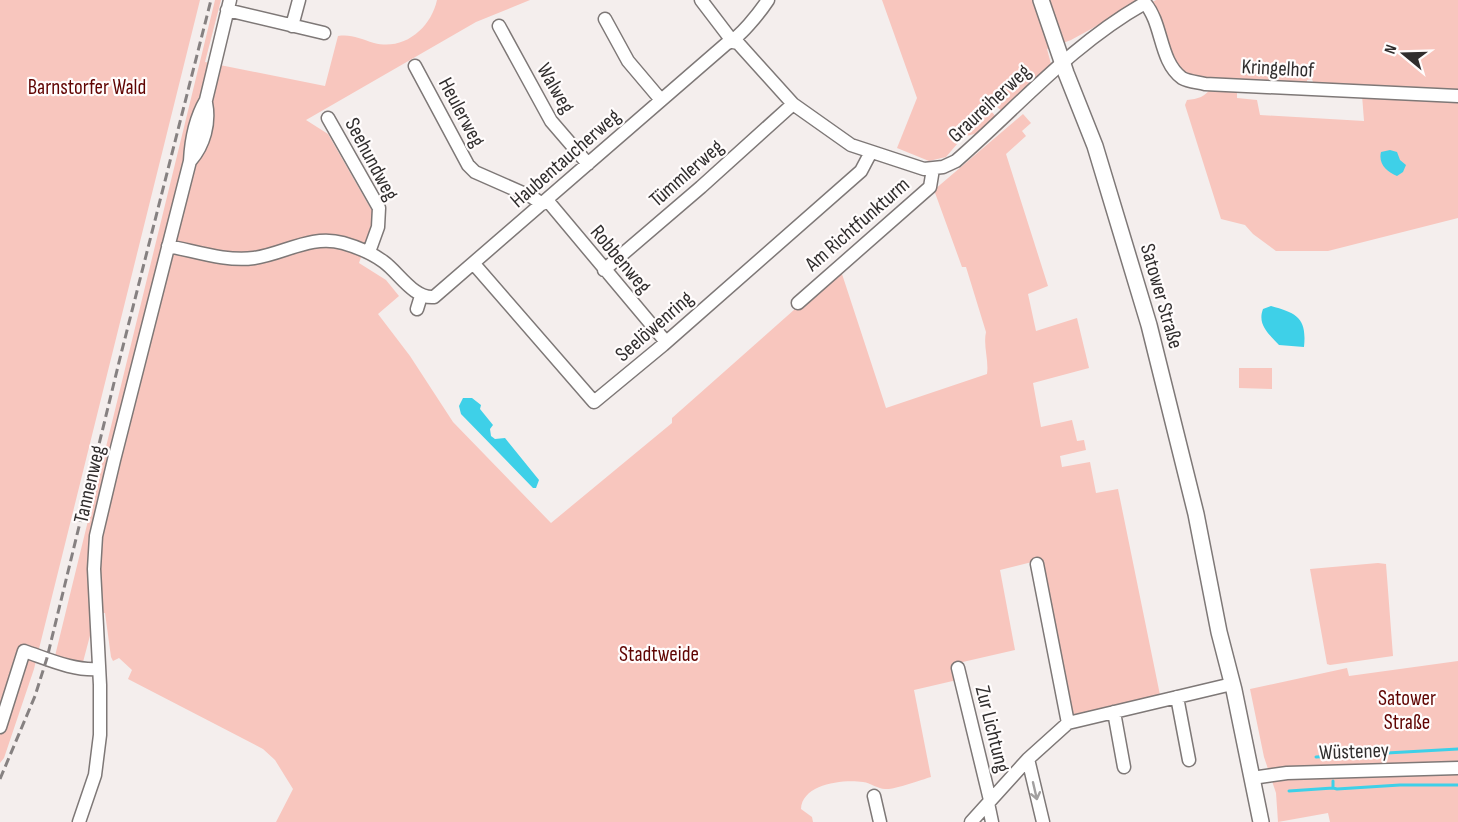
<svg xmlns="http://www.w3.org/2000/svg" width="1458" height="822" viewBox="0 0 1458 822" font-family="'Sofia Sans Condensed',sans-serif">
	<style>
		.green { fill: #f8c6be }
		.water { fill: #3ed0e8 }
		.lines { fill: none; stroke-linecap: round; stroke-linejoin: round }
		.stream { stroke: #3ed0e8; stroke-width: 3 }
		.minor-casing { stroke: #7e7877; stroke-width: 15 }
		.major-casing { stroke: #7e7877; stroke-width: 18 }
		.minor { stroke: #fff; stroke-width: 12 }
		.major { stroke: #fff; stroke-width: 15 }
		.rail { stroke: #868181; stroke-width: 3; stroke-dasharray: 9 4.5; stroke-linecap: butt }
		.oneway { stroke: #a2a0a0 }
		.labels { text-anchor: middle; stroke-width: 4.5; stroke-linejoin: round; paint-order: stroke }
		.street-label { font-size: 21px; fill: #302d2d; stroke: #fffcfc }
		.park-label { font-size: 21px; fill: #600402; stroke: #fffcfc }
	</style>
	<rect width="100%" height="100%" fill="#f4eeed"/>
	<path class="green" d="M0 0H200L34 669 4 758 0 763Z
		M215 0H221L205 62 325 86 338 36C352 34 360 39 374 43 404 51 431 28 437 0H530L476 22 306 120 328 134 375 216 359 263 386 280 399 296 378 314 410 356 453 422 551 523 672 423V418L839 270 841 271 886 408 987 374C989 360 983 346 986 332L966 267H962L934 190 1023 114 1031 123 1022 131 1026 136 1006 154 1048 286 1028 294 1036 331 1077 318 1089 368 1033 383 1041 427 1072 420 1077 441 1084 440 1086 450 1060 456 1062 467 1090 462 1096 493 1118 489 1160 695 1071 715 1040 560 1000 570 1015 650 954 664 957 680 914 690 931 777C921 780 894 790 885 789 878 789 871 783 863 782 843 779 802 784 801 809L812 817 813 822H276L293 789 275 760 263 749 128 679 132 670 119 658 113 661 111 657 105 613H96L83 662 55 656Z
		M882 0H1144L1071 40 1047 49 1051 64 1002 111 992 103 988 107 996 117 982 132 963 137 946 157 929 161 897 148 917 98Z
		M1156 0H1458V91L1314 85 1312 79 1307 80V83H1267L1266 80 1260 79H1198L1183 72 1169 56 1152 2Z
		M1212 87 1237 88V98L1257 100 1260 115 1364 121 1362 95 1458 100V218L1328 251H1276L1253 234 1245 225 1221 219 1185 105 1187 100C1198 99 1205 97 1212 87Z
		M1239 368H1272V389L1239 388Z
		M1378 563 1386 564 1393 656 1330 665 1327 664 1310 569Z
		M1458 661V822H1330L1328 813 1278 822 1276 793 1264 757 1250 689 1347 668 1349 676Z"/>
	<path class="water" d="M1390 150 1397 152 1400 160 1406 165 1403 172 1397 176C1387 172 1378 164 1381 152Z
		M1271 306C1297 313 1307 318 1304 347L1279 345C1269 334 1257 325 1263 309Z
		M463 398H472L481 405 480 409 493 425 490 429 491 436 495 439 505 438 539 480 536 488H533L461 414 459 406Z"/>
	<g class="lines">
		<path class="stream" d="M1316 757 1458 749
			M1333 781V788
			M1289 791 1333 788 1337 789 1400 785H1458"/>
		<defs>
			<path id="minor" d="M701 0 733 42 738 43 793 104 851 145 924 169 943 167 956 161C1018 107 1072 44 1145 3 1163 24 1159 61 1182 78 1189 82 1198 82 1205 84L1458 96
				M227 10 324 33
				M605 19 628 61 661 100
				M292 26 299 0
				M499 26 551 121 588 164
				M415 66 468 165 475 172 532 197 542 204
				M328 118 379 208 378 227 369 252
				M191 160C204 145 210 123 206 103
				M547 200 666 342
				M168 246C195 251 226 262 254 258 284 254 311 234 343 243 357 247 372 253 384 262 399 273 414 299 434 297L726 44C739 39 760 12 768 0
				M474 264 594 402 663 345 861 171 871 152
				M604 270 701 187 793 104
				M798 303 930 187 933 169
				M417 309 421 296
				M1037 564 1068 723
				M958 668 990 800
				M1177 697 1189 760
				M1114 712 1124 767
				M0 727 24 651C48 659 73 671 99 669
				M1028 759 1043 822
				M1252 778 1287 773 1458 768
				M874 796 880 822
				M988 803 992 822
				M79 822 95 775 100 735V685L94 569 96 536 114 460 190 161C191 141 196 117 206 100L230 0
				M971 822 1028 759 1068 723 1232 684"/>
			<path id="major" d="M1041 0 1066 73 1095 146 1149 325 1196 514 1219 632 1234 690 1261 822"/>
		</defs>
		<use href="#minor" class="minor-casing"/>
		<use href="#major" class="major-casing"/>
		<use href="#minor" class="minor"/>
		<use href="#major" class="major"/>
		<path class="rail" d="M0 779 35 696 47 658 121 354 211 0"/>
	</g>
	<defs><path id="oneway-shaft" d="M-6 0H5M1.5-3L5.5 0L1.5 3" fill="none" stroke-width="1.6" stroke-linecap="round" stroke-linejoin="round" transform="scale(1.5)"/></defs>
	<use class="oneway" href="#oneway-shaft" transform="translate(1035 791) rotate(77)"/>
	<g class="labels">
		<g class="street-label">
			<text transform="translate(1278 68) rotate(3)" y="7">Kringelhof</text>
			<text transform="translate(556 88) rotate(60)" y="7">Walweg</text>
			<text transform="translate(989 103) rotate(-43)" y="7">Graureiherweg</text>
			<text transform="translate(462 112) rotate(62)" y="7">Heulerweg</text>
			<text transform="translate(565 158) rotate(-41)" y="7">Haubentaucherweg</text>
			<text transform="translate(372 159) rotate(62)" y="7">Seehundweg</text>
			<text transform="translate(686 173) rotate(-41)" y="7">Tümmlerweg</text>
			<text transform="translate(857 224) rotate(-41)" y="7">Am Richtfunkturm</text>
			<text transform="translate(621 259) rotate(50)" y="7">Robbenweg</text>
			<text transform="translate(1162 296) rotate(74)" y="7">Satower Straße</text>
			<text transform="translate(654 326) rotate(-41)" y="7">Seelöwenring</text>
			<text transform="translate(89 484) rotate(-77)" y="7">Tannenweg</text>
			<text transform="translate(993 729) rotate(76)" y="7">Zur Lichtung</text>
			<text transform="translate(1354 751) rotate(-2)" y="7">Wüsteney</text>
		</g>
		<g class="park-label">
			<text x="87" y="94">Barnstorfer Wald</text>
			<text x="659" y="661">Stadtweide</text>
			<text x="1407" y="705">Satower<tspan x="1407" dy="24">Straße</tspan></text>
		</g>
	</g>
	<g transform="translate(1404 54) rotate(289)" stroke="#fffcfc" stroke-width="4.5" paint-order="stroke">
	<path d="M0-4.5L10 22L0 15L-10 22Z" fill="#302d2d"/>
	<text y="-9" font-size="16" font-weight="bold" text-anchor="middle" fill="#302d2d">N</text>
	</g>
</svg>
